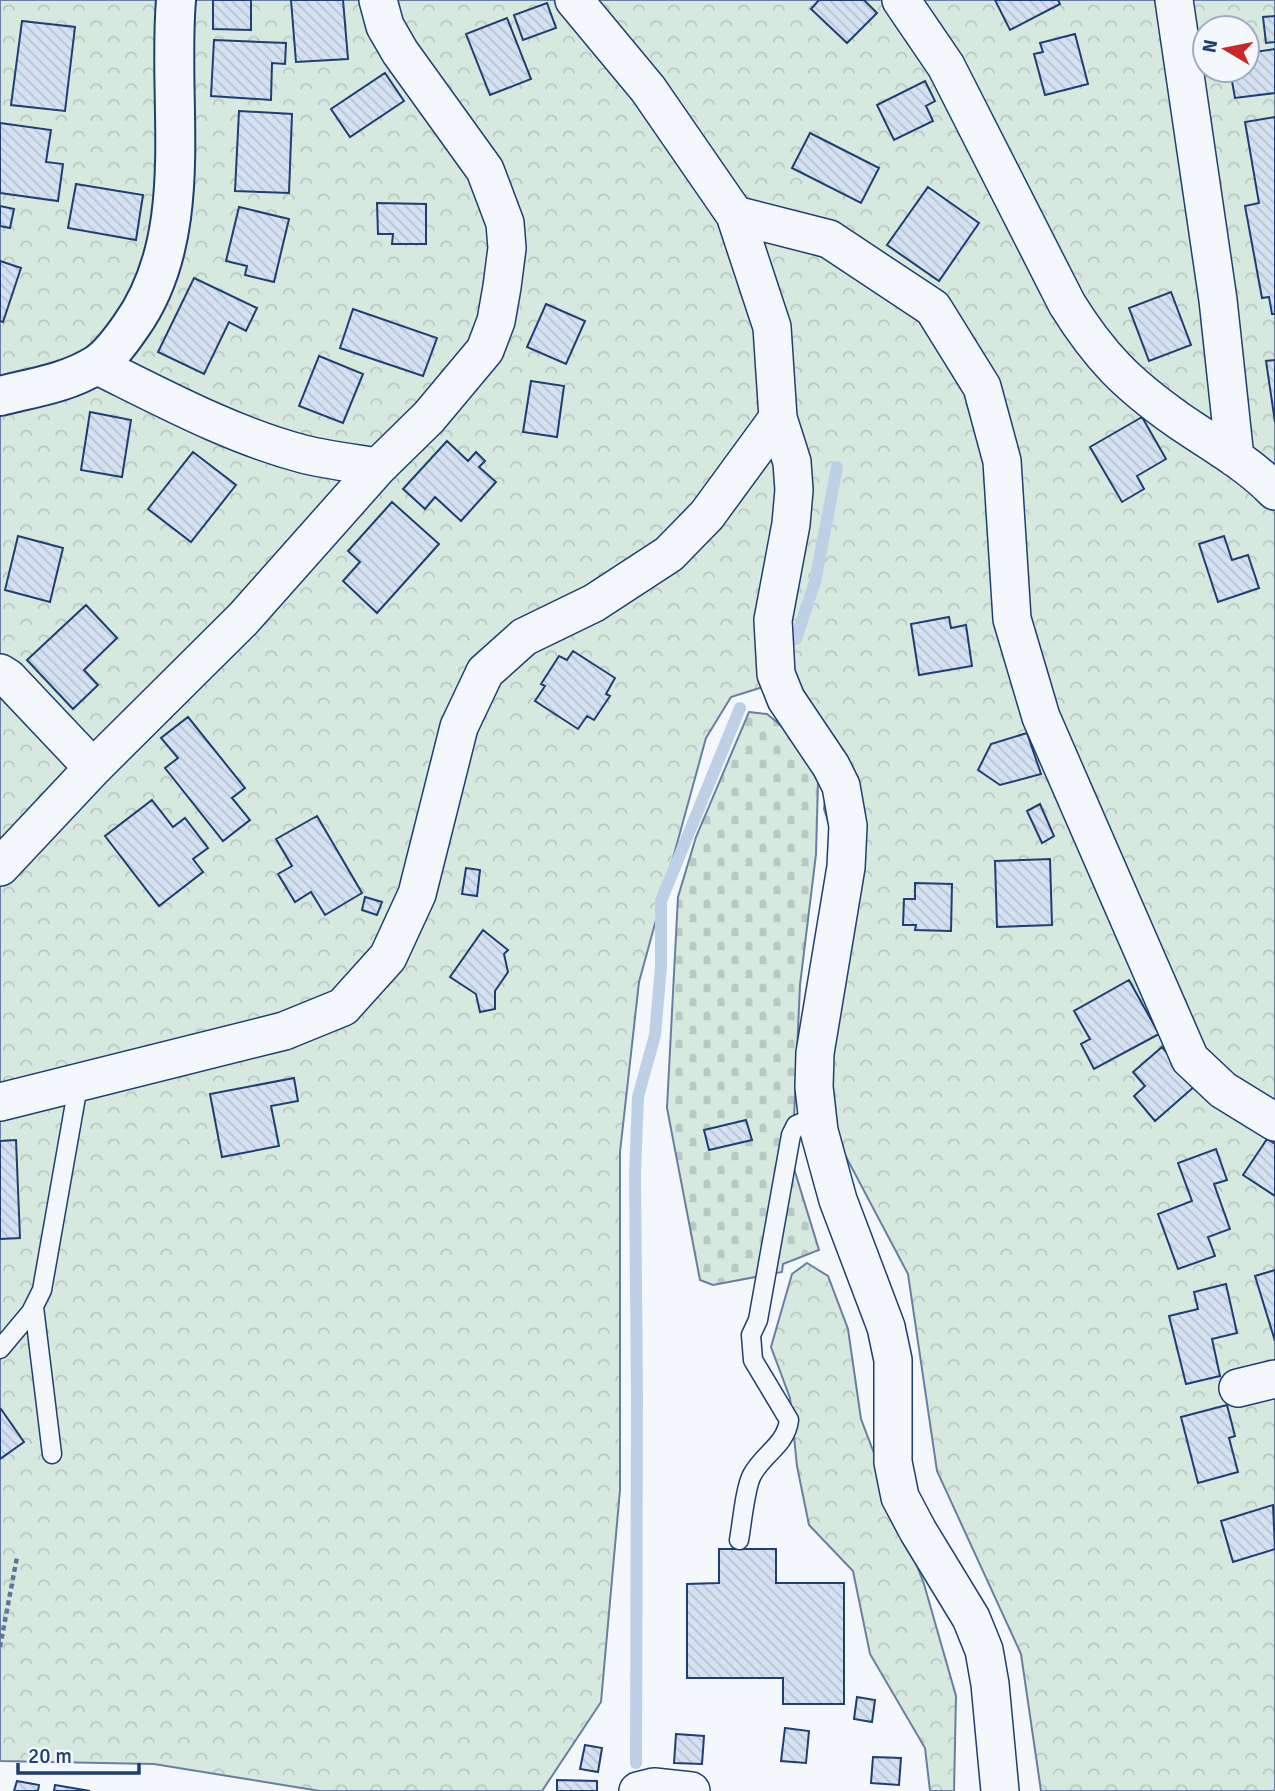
<svg xmlns="http://www.w3.org/2000/svg" width="1275" height="1791" viewBox="0 0 1275 1791" font-family="Signika,sans-serif">
	<style>
		.forest { fill: url(#forest-crowns); stroke: #687fa3; stroke-width: 2; fill-rule: evenodd }
		.cemetery { fill: url(#cemetery-stones); stroke: #687fa3; stroke-width: 2 }
		.lines { fill: none; stroke-linecap: round; stroke-linejoin: round }
		.stream { stroke: #bed0e5; stroke-width: 12 }
		.building { fill: url(#building-back-hatch); stroke: #1d3f73; stroke-width: 2 }
		.lane-casing { stroke: #1d3f73; stroke-width: 21 }
		.street-casing { stroke: #1d3f73; stroke-width: 40 }
		.secondary-casing { stroke: #1d3f73; stroke-width: 42 }
		.path { stroke: #5e769c; stroke-width: 4.5; stroke-dasharray: 5 3.5; stroke-linecap: butt }
		.lane { stroke: #f4f7fb; stroke-width: 18 }
		.street { stroke: #f4f7fb; stroke-width: 37 }
		.secondary { stroke: #f4f7fb; stroke-width: 38 }
	</style>
	<defs>
		<pattern id="forest-crowns" width="20" height="18" patternUnits="userSpaceOnUse" patternTransform="scale(1.75)"><rect width="20" height="18" fill="#d7e8df"/><path d="M2 6a3 3 0 1 1 6 0M12 15a3 3 0 1 1 6 0" fill="none" stroke="#b8c8c3"/></pattern>
		<pattern id="cemetery-stones" width="16" height="16" patternUnits="userSpaceOnUse" patternTransform="scale(1.75)"><rect width="16" height="16" fill="#d7e8df"/><path d="M2 7V4a2 2 0 0 1 4 0v3zM10 15v-3a2 2 0 0 1 4 0v3z" fill="#b8c8c3"/></pattern>
		<pattern id="building-back-hatch" width="6" height="6" patternUnits="userSpaceOnUse" patternTransform="scale(1.75)"><rect width="6" height="6" fill="#d5e0f0"/><path d="M-1 5l2 2M0 0l6 6M5-1l2 2" fill="none" stroke="#b6c1d1"/></pattern>
	</defs>
	<rect width="100%" height="100%" fill="#f4f7fb"/>
	<path class="forest" d="M0 0H1275V1791H1041L1021 1654 937 1471 908 1274 835 1136 825 1056 851 893 824 809 832 741 766 686 731 697 706 738 639 982 620 1152V1490L601 1702 542 1791H320L154 1764 0 1761ZM1205 28H1247V70H1205Z
		M807 1263 828 1276 848 1329 861 1419 924 1584 956 1696 954 1791H930L925 1748 870 1654 853 1571 809 1525 797 1466 790 1398 771 1347 792 1274Z"/>
	<path class="cemetery" d="M749 712 767 714 795 737 818 782 816 854 800 985 792 1162 819 1250 783 1264 782 1272 713 1285 700 1280 667 1108 678 897 696 837Z"/>
	<g class="lines">
		<path class="stream" d="M796 639 815 582 837 467
			M636 1763 637 1397 635 1174 638 1097 655 1035 661 967V901L740 708"/>
	</g>
	<path class="building" d="M213 0H251V30L213 29Z
		M291 0H343L348 59 296 62Z
		M819 0H864L877 13 847 43 811 9Z
		M995 0H1058L1060 4 1010 30Z
		M547 3 556 28 523 40 514 15Z
		M1275 16V42L1266 43 1263 17Z
		M507 18 531 79 490 95 466 34Z
		M22 21 75 27 65 111 11 105Z
		M1075 34 1088 84 1045 95 1034 54 1043 52 1040 43Z
		M214 40 286 43 285 64 272 63 271 100 211 96Z
		M1275 49V93L1235 98 1230 70H1247V53Z
		M385 73 404 101 350 137 331 109Z
		M925 81 935 101 926 106 933 121 894 140 877 105Z
		M239 111 292 114 289 193 235 191Z
		M1275 117V314H1272L1269 297 1262 298 1245 206 1259 203 1245 122Z
		M0 123 51 130 46 162 63 164 58 201 0 193Z
		M810 133 879 168 861 203 792 168Z
		M76 184 143 195 136 240 68 228Z
		M928 187 979 223 939 281 887 245Z
		M377 203 426 204V244H392L393 234H378Z
		M0 206 14 209 10 228 0 226Z
		M239 207 289 219 274 282 245 275 247 266 226 261Z
		M0 261 21 268 3 322 0 321Z
		M194 278 257 308 246 331 229 322 204 374 158 352Z
		M1171 292 1191 345 1149 361 1129 308Z
		M546 304 585 321 566 364 527 347Z
		M353 309 437 338 423 376 340 348Z
		M319 356 363 374 343 423 299 406Z
		M1275 360V422L1266 361Z
		M531 381 564 386 557 437 523 432Z
		M90 412 131 420 122 477 81 470Z
		M1142 417 1166 459 1137 476 1144 489 1122 502 1090 447Z
		M447 441 468 461 476 452 485 461 479 467 496 482 461 521 435 497 425 509 403 489Z
		M193 452 236 485 191 542 148 509Z
		M392 502 439 544 377 613 343 581 360 562 348 551Z
		M18 536 63 548 50 602 5 590Z
		M1224 536 1232 560 1248 555 1259 588 1218 602 1199 544Z
		M86 605 117 638 84 670 98 685 73 709 27 660Z
		M949 617 951 628 966 625 972 666 919 675 911 624Z
		M573 651 615 678 606 694 610 696 594 720 587 716 578 729 535 701 545 686 541 684 559 656 567 660Z
		M188 717 245 788 232 798 250 820 223 841 165 768 178 758 161 738Z
		M1027 733 1041 774 1000 785 978 770 991 744Z
		M152 800 173 827 185 818 208 848 193 859 203 872 159 906 105 836Z
		M1040 804 1054 836 1042 843 1027 811Z
		M317 816 362 893 325 915 311 892 295 902 278 874 292 866 276 839Z
		M1050 859 1052 925 997 927 995 861Z
		M466 868 480 870 477 896 462 894Z
		M915 883 952 884 951 931 915 930 916 925H903L904 899H915Z
		M365 897 382 902 377 915 362 910Z
		M483 930 508 950 504 954 508 972 495 991V1009L480 1012 476 994 450 977Z
		M1129 980 1159 1034 1094 1069 1081 1044 1090 1039 1074 1011Z
		M1162 1047 1195 1086 1155 1121 1134 1096 1145 1086 1133 1072Z
		M294 1078 298 1101 271 1106 279 1146 222 1157 210 1094Z
		M746 1120 752 1140 709 1150 704 1130Z
		M1267 1139 1275 1144V1196L1243 1175Z
		M16 1140 20 1238 0 1239V1141Z
		M1216 1149 1227 1180 1214 1184 1230 1229 1208 1237 1215 1256 1178 1269 1158 1214 1192 1201 1178 1163Z
		M1275 1270V1341L1255 1276Z
		M1226 1284 1237 1333 1212 1339 1220 1376 1186 1384 1169 1316 1198 1309 1194 1292Z
		M1227 1405 1235 1436 1229 1438 1238 1472 1198 1483 1181 1417Z
		M1 1409 24 1442 0 1459V1410Z
		M1273 1505 1275 1549 1233 1562 1221 1521Z
		M719 1549H776V1583H844V1704H783V1678H687V1584L719 1583Z
		M857 1697 875 1700 872 1722 854 1719Z
		M785 1728 809 1731 806 1763 781 1761Z
		M676 1734 704 1736 702 1764 674 1763Z
		M585 1745 602 1748 598 1772 580 1769Z
		M873 1757 901 1758 899 1785 871 1783Z
		M557 1780 597 1781V1791H557Z
		M17 1781 39 1785 38 1791H14Z
		M55 1785 90 1791H54Z"/>
	<g class="lines">
		<defs>
			<path id="lane" d="M34 1307 52 1454
				M0 1349 31 1312 42 1290 76 1097V1083
				M739 1540C742 1524 745 1488 752 1475 763 1454 786 1445 789 1420L753 1360 751 1335 758 1320 791 1135 796 1125 817 1116"/>
			<path id="street" d="M574 0 648 89 735 215 772 327 778 418 792 462 794 490 791 524 773 620 776 674 786 699 831 766 841 786 848 826 846 867 815 1053 814 1087 819 1131 838 1200 886 1327 893 1360V1462L900 1497 918 1531 971 1618 984 1650 990 1684 1000 1791
				M901 0 946 66 1067 304C1100 357 1127 384 1178 420 1211 443 1247 462 1275 491
				M1174 0 1218 300 1235 458
				M735 215 829 239 933 308 982 387 1002 461 1012 619 1041 717 1190 1059 1223 1090 1275 1122
				M96 365C163 398 231 435 303 454 327 460 353 463 378 467
				M0 673 8 678 93 768
				M0 867 93 768 243 619 378 467 429 417 485 350 496 321 502 287 507 248 505 223 485 170 400 52 385 26 378 0
				M0 1102 284 1031 343 1007 388 957 417 894 459 727 485 672 524 637 594 603 669 554 707 515 778 418
				M1238 1388 1275 1379
				M638 1791 654 1787 691 1791"/>
			<path id="secondary" d="M0 396C32 388 67 383 96 365 110 356 122 339 131 326 197 234 167 107 176 0"/>
		</defs>
		<use href="#lane" class="lane-casing"/>
		<use href="#street" class="street-casing"/>
		<use href="#secondary" class="secondary-casing"/>
		<path class="path" d="M0 1647 17 1557"/>
		<use href="#lane" class="lane"/>
		<use href="#street" class="street"/>
		<use href="#secondary" class="secondary"/>
	</g>
	<g transform="translate(1226 49) rotate(280)"><circle r="33" fill="#f4f7fb" stroke="#9eadc5" stroke-width="2"/>
	<path d="M0-5L12 26L0 18L-12 26Z" fill="#c62828"/>
	<text y="-10" font-size="19" font-weight="bold" text-anchor="middle" fill="#1d3f73">N</text>
	</g>
	<path d="M18 1763v10h121v-10" fill="none" stroke="#1d3f73" stroke-width="3.5"/>
	<text x="28" y="1763" font-size="21" fill="#1d3f73" stroke="#f4f7fb" stroke-width="5" paint-order="stroke">20 m</text>
</svg>
